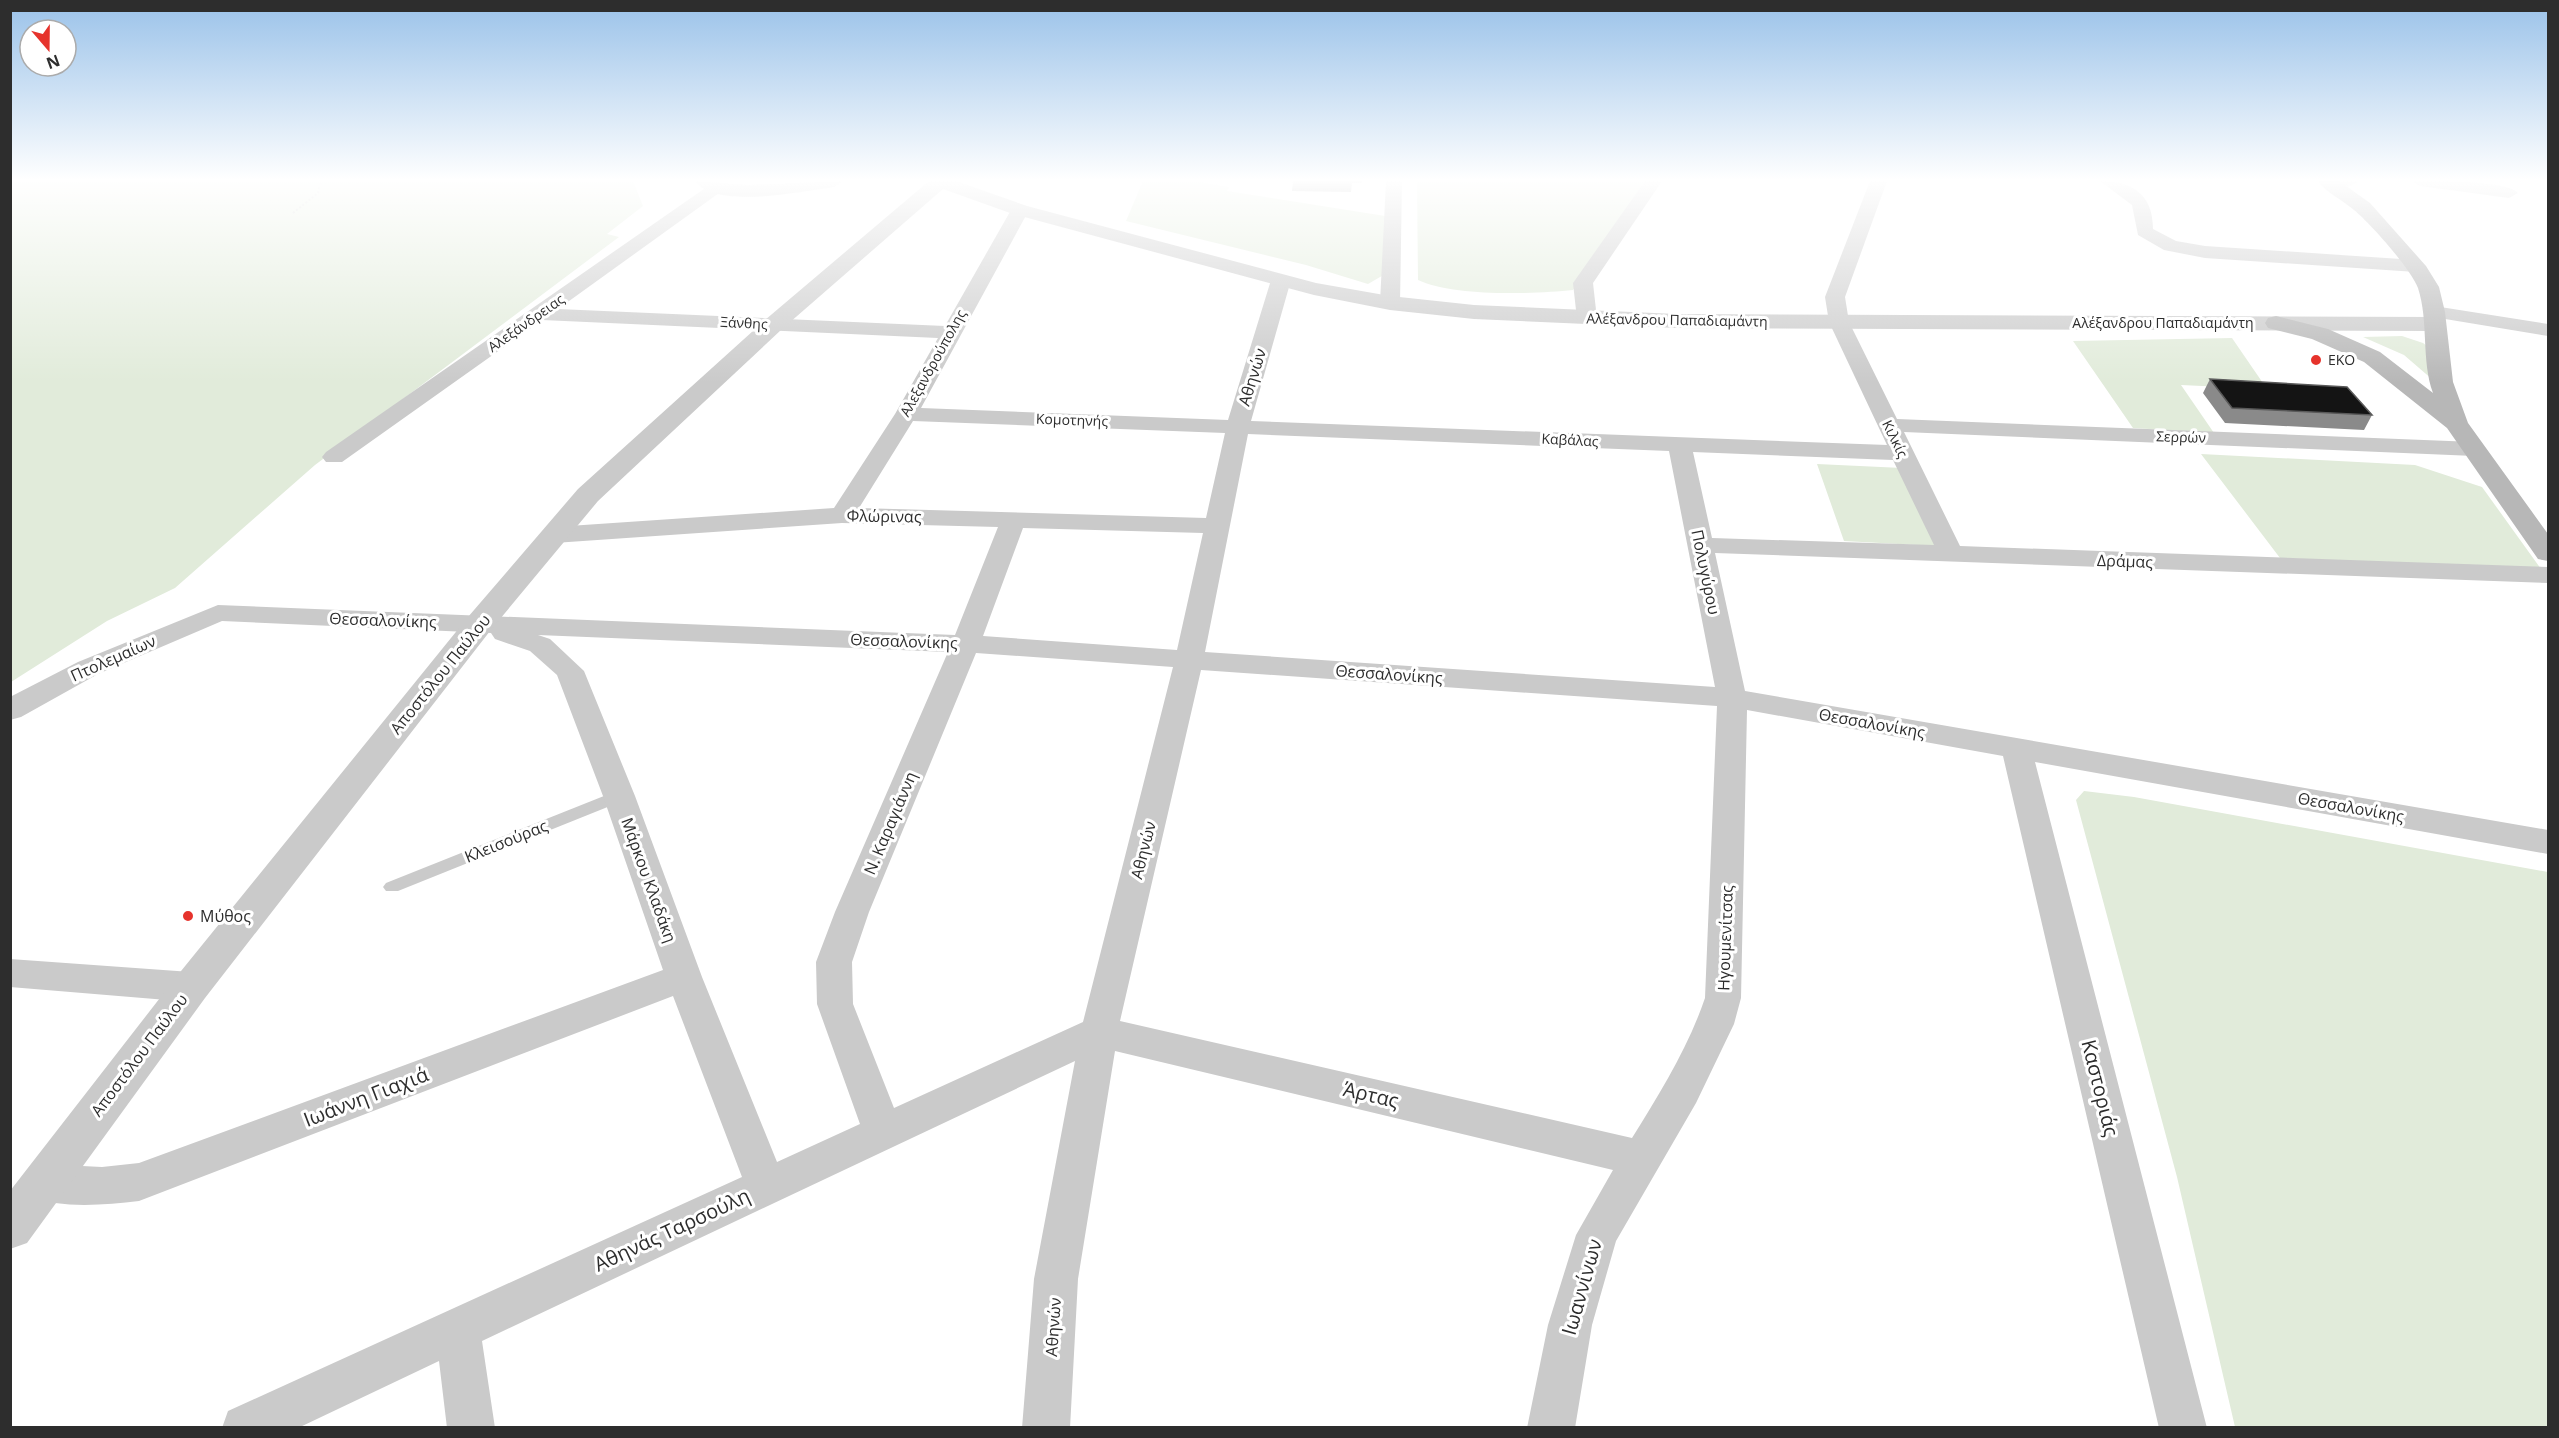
<svg xmlns="http://www.w3.org/2000/svg" width="2559" height="1438" viewBox="0 0 2559 1438" font-family="'Open Sans',sans-serif">
	<style>
		.green { fill: #e1ebda }
		.lines { fill: none; stroke-linecap: round; stroke-linejoin: round }
		.path { stroke: #cacaca; stroke-width: 2; stroke-dasharray: 2 2; stroke-linecap: butt }
		.service { fill: #cacaca; fill-rule: evenodd }
		.minor { fill: #cacaca; fill-rule: evenodd }
		.tertiary { fill: #cacaca; fill-rule: evenodd }
		.secondary { fill: #b7b7b7; fill-rule: evenodd }
		.wall { fill: #8a8a8a }
		.building { fill: #141414; stroke: #5a5a5a; stroke-width: 1.5 }
		.poi-dot { fill: #e6332c; stroke: #fff; stroke-width: 2 }
		.labels { text-anchor: middle; stroke-width: 6; stroke-linejoin: round; paint-order: stroke }
		.far-street-label { font-size: 14px; fill: #2d2d2d; stroke: #fff }
		.far-poi-label { font-size: 14px; fill: #2d2d2d; stroke: #fff; text-anchor: start }
		.street-label { font-size: 16px; fill: #2d2d2d; stroke: #fff }
		.poi-label { font-size: 16px; fill: #2d2d2d; stroke: #fff; text-anchor: start }
		.near-street-label { font-size: 20px; fill: #2d2d2d; stroke: #fff }
	</style>
	<rect width="100%" height="100%" fill="#fff"/>
	<path class="green" d="M11 181H633L643 206 607 234 619 237 315 465 175 588 107 621 11 682Z
		M1143 181H1194L1229 187 1227 191 1385 216 1387 273 1368 284 1306 265 1126 221Z
		M1417 181H1649L1573 290C1532 294 1455 297 1418 280Z
		M2402 336 2423 343 2431 349 2433 380 2404 355 2363 337Z
		M2232 338 2267 389 2181 385 2214 433 2133 428 2073 341Z
		M2201 454 2415 465 2482 487 2541 569 2280 558Z
		M1817 464 1902 468 1936 546 1844 541Z
		M2084 791 2134 797 2548 872V1427H2235L2177 1177 2076 800Z"/>
	<g class="lines">
		<path class="path" d="M293 213 318 193 321 181"/>
		<path class="service" d="M619 790 625 792 627 796 625 800 398 891H386L383 887 386 883Z"/>
		<path class="minor" d="M1386 181H1402L1400 303 1397 307H1383L1380 303Z
			M1645 181H1662L1593 283 1597 319 1594 323H1580L1577 319 1573 283Z
			M1870 181H1887L1845 297 1849 322 1897 419 2474 442 2482 444 2486 449 2482 454 2474 456 1904 432 1960 546 2548 567V583L1715 553 1745 691 2548 830V854L2035 762 2207 1428H2159L2003 756 1747 710 1741 998 1734 1024 1696 1103 1616 1241 1592 1325 1575 1428H1527L1548 1325 1576 1235 1613 1170 1115 1051 1078 1279 1070 1428H1022L1034 1279 1075 1061 482 1341 495 1428H447L439 1361 298 1428H222L228 1411 742 1177 673 996 139 1201C103 1205 62 1209 27 1196L21 1183 27 1170 42 1164 102 1167 139 1163 663 970 603 796 557 675 530 651 495 639 491 633 222 621 98 674 21 717 10 720V697L78 662 218 605 955 635 998 527 842 523 554 543 545 540 541 535 545 530 554 527 834 508 895 414 938 338 542 320 342 462H326L322 457 326 452 711 184H723L726 188 558 309 945 326 1011 210 1020 205 1029 210 921 408 1228 420 1271 280 1281 274 1291 280 1251 421 1887 445 1829 322 1825 297ZM913 421 1225 433 1206 518 859 508ZM1248 434 1669 451 1715 687 1205 652ZM1693 452 1893 460 1934 545 1712 538ZM1023 528 1203 533 1177 650 983 636ZM538 635 948 652 835 912 816 962 817 1004 860 1124 777 1162 702 977 635 796 584 671 550 639ZM976 653 1173 667 1083 1022 894 1108 853 1004 852 962 869 912ZM1201 670 1717 706 1705 998C1688 1048 1660 1093 1632 1138L1120 1021Z
			M2100 181C2132 181 2153 194 2153 229L2176 241 2205 246 2416 260 2425 266 2416 272 2205 258 2164 250 2138 235 2132 205Z
			M2322 181H2358C2351 189 2333 189 2323 187Z
			M2412 181C2430 181 2508 180 2518 193L2509 198 2420 186Z
			M2434 306 2548 324V336L2427 316 2424 312 2427 308Z
			M10 959 191 972 204 977 209 987 204 997 191 1002 10 987Z"/>
		<path class="tertiary" d="M695 181 748 185 843 181 834 187C803 191 716 210 695 181Z
			M929 181H956L1027 206 1316 283 1390 296 1474 305 1677 314 2435 317 2443 319 2446 324 2443 329 2435 331 1677 328 1474 319 1390 310 1314 295 1013 214 943 189 781 330 598 501 490 631 205 998 27 1243 10 1249V1191L177 976 468 617 578 489 765 320Z"/>
		<path class="secondary" d="M2318 181H2339L2370 203 2426 266 2439 287 2445 312 2453 382 2468 423 2548 534V561L2538 559 2447 428 2364 362 2312 339 2268 328 2265 323 2268 318 2276 316 2328 329 2380 352 2433 393C2421 360 2429 322 2418 288 2411 269 2370 223 2354 210 2343 200 2326 193 2318 181Z"/>
	</g>
	<path class="wall" d="M1293 181H1362V183H1352L1351 192 1292 191Z
		M2210 379 2372 415 2364 430 2225 423 2203 393Z"/>
	<path class="building" d="M2210 379 2347 387 2372 415 2232 408Z"/>
	<linearGradient id="sky" x2="0" y2="1"><stop stop-color="#9ac2e9"/><stop offset="0.47" stop-color="#fff"/><stop offset="1" stop-color="#fff" stop-opacity="0"/></linearGradient>
	<rect width="2559" height="383" fill="url(#sky)"/>
	<g class="poi-dot">
		<circle cx="2316" cy="360" r="6"/>
		<circle cx="188" cy="916" r="6"/>
	</g>
	<g class="labels">
		<g class="far-street-label">
			<text transform="translate(1677 320) rotate(1)" y="5">Αλέξανδρου Παπαδιαμάντη</text>
			<text transform="translate(526 323) rotate(-35)" y="5">Αλεξάνδρειας</text>
			<text transform="translate(744 323) rotate(3)" y="5">Ξάνθης</text>
			<text x="2163" y="328">Αλέξανδρου Παπαδιαμάντη</text>
			<text transform="translate(933 363) rotate(-61)" y="5">Αλεξανδρούπολης</text>
			<text transform="translate(1072 420) rotate(2)" y="5">Κομοτηνής</text>
			<text transform="translate(2181 437) rotate(2)" y="5">Σερρών</text>
			<text transform="translate(1895 439) rotate(64)" y="5">Κιλκίς</text>
			<text transform="translate(1570 440) rotate(3)" y="5">Καβάλας</text>
		</g>
		<g class="far-poi-label">
			<text x="2328" y="365">EKO</text>
		</g>
		<g class="street-label">
			<text transform="translate(1252 377) rotate(-73)" y="6">Αθηνών</text>
			<text transform="translate(884 516) rotate(1)" y="6">Φλώρινας</text>
			<text transform="translate(2125 561) rotate(2)" y="6">Δράμας</text>
			<text transform="translate(1706 572) rotate(78)" y="6">Πολυγύρου</text>
			<text transform="translate(383 620) rotate(2)" y="6">Θεσσαλονίκης</text>
			<text transform="translate(904 641) rotate(2)" y="6">Θεσσαλονίκης</text>
			<text transform="translate(113 658) rotate(-24)" y="6">Πτολεμαίων</text>
			<text transform="translate(440 674) rotate(-51)" y="6">Αποστόλου Παύλου</text>
			<text transform="translate(1389 674) rotate(4)" y="6">Θεσσαλονίκης</text>
			<text transform="translate(1872 723) rotate(10)" y="6">Θεσσαλονίκης</text>
			<text transform="translate(2351 807) rotate(10)" y="6">Θεσσαλονίκης</text>
			<text transform="translate(890 823) rotate(-67)" y="6">Ν. Καραγιάννη</text>
			<text transform="translate(506 841) rotate(-22)" y="6">Κλεισούρας</text>
			<text transform="translate(1143 850) rotate(-76)" y="6">Αθηνών</text>
			<text transform="translate(649 880) rotate(70)" y="6">Μάρκου Κλαδάκη</text>
			<text transform="translate(1725 938) rotate(-88)" y="6">Ηγουμενίτσας</text>
			<text transform="translate(139 1055) rotate(-53)" y="6">Αποστόλου Παύλου</text>
			<text transform="translate(1053 1327) rotate(-86)" y="6">Αθηνών</text>
		</g>
		<g class="poi-label">
			<text x="200" y="922">Μύθος</text>
		</g>
		<g class="near-street-label">
			<text transform="translate(2100 1088) rotate(76)" y="7">Καστοριάς</text>
			<text transform="translate(1371 1095) rotate(13)" y="7">Άρτας</text>
			<text transform="translate(366 1097) rotate(-21)" y="7">Ιωάννη Γιαχιά</text>
			<text transform="translate(672 1230) rotate(-25)" y="7">Αθηνάς Ταρσούλη</text>
			<text transform="translate(1582 1287) rotate(-74)" y="7">Ιωαννίνων</text>
		</g>
	</g>
	<rect width="2559" height="1438" fill="none" stroke="#2d2d2d" stroke-width="24"/>
	<g transform="translate(48 48) rotate(160)"><circle r="28" fill="#ffffff" stroke="#ababab" stroke-width="1.5"/>
	<path d="M0-4.5L10 22L0 15L-10 22Z" fill="#e6332c"/>
	<text y="-9" font-size="16" font-weight="bold" text-anchor="middle" fill="#2d2d2d">N</text>
	</g>
</svg>
